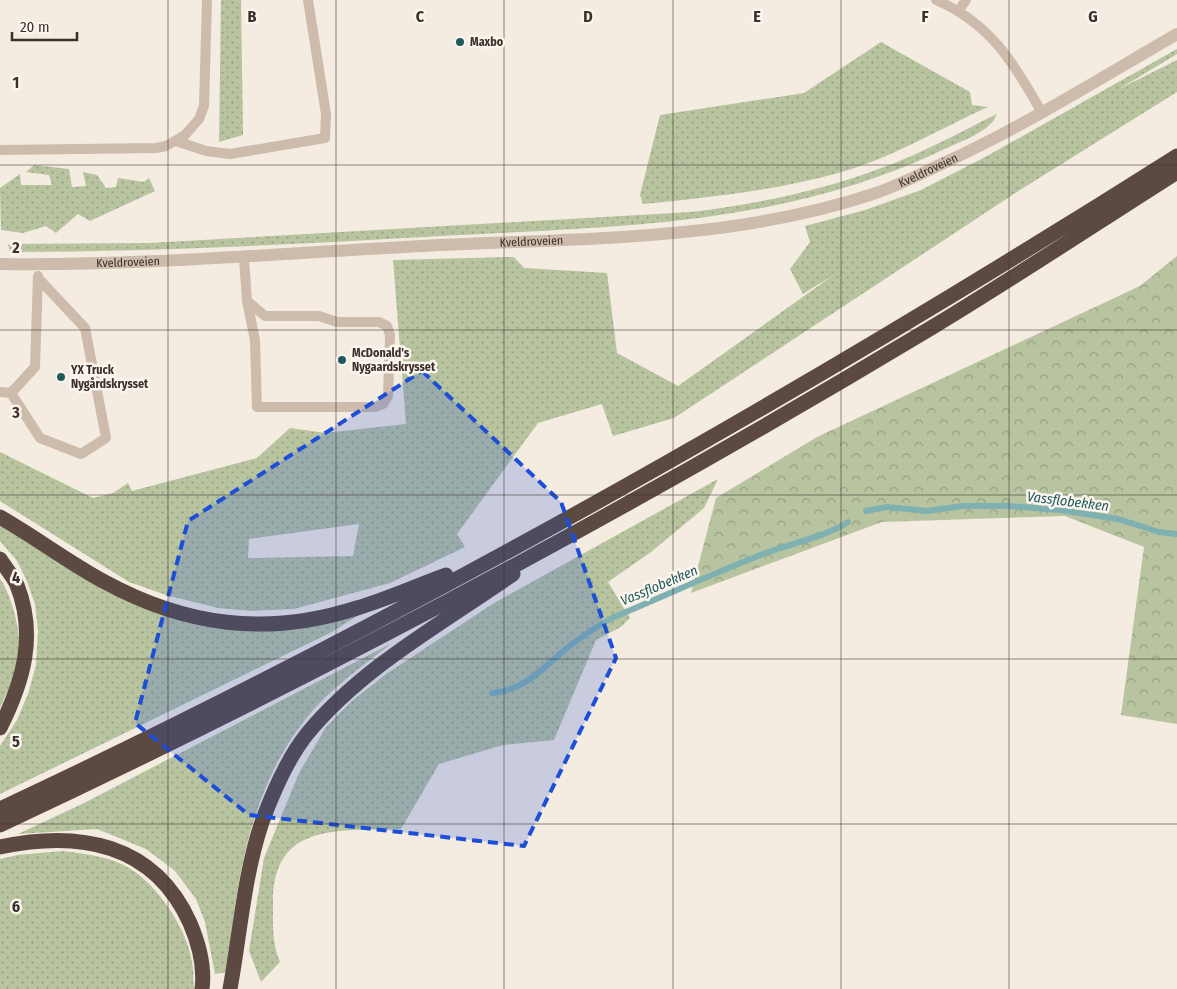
<svg xmlns="http://www.w3.org/2000/svg" width="1177" height="989" viewBox="0 0 1177 989" font-family="'Fira Sans Condensed',sans-serif">
	<style>
		.grass { fill: url(#grass-dots); fill-rule: evenodd }
		.forest { fill: url(#forest-crowns) }
		.lines { fill: none; stroke-linecap: round; stroke-linejoin: round }
		.stream { stroke: #7fb0b2; stroke-width: 6 }
		.lane { stroke: #cdbbac; stroke-width: 10 }
		.street { stroke: #cdbbac; stroke-width: 12 }
		.highway { stroke: #5c4a42; stroke-width: 15 }
		.marked { fill: #1d4ed8; fill-opacity: 0.2; stroke: #1d4ed8; stroke-width: 4; stroke-dasharray: 10 6; stroke-linejoin: round }
		.grid { fill: none; stroke: #3b302b; stroke-width: 1; stroke-opacity: 0.55 }
		.poi-dot { fill: #1f5a5e; stroke: #fbf5ee; stroke-width: 2 }
		.labels { text-anchor: middle; stroke-width: 5; stroke-linejoin: round; paint-order: stroke }
		.poi-label { font-size: 12px; font-weight: bold; fill: #3b302b; stroke: #fbf5ee; text-anchor: start }
		.street-label { font-size: 12px; fill: #3b302b; stroke: #fbf5ee }
		.water-label { font-size: 14px; font-style: italic; fill: #1f5a5e; stroke: #fbf5ee }
		.grid-label { font-size: 16px; text-anchor: middle; font-weight: bold; fill: #3b302b; stroke: #fbf5ee; stroke-width: 5; stroke-linejoin: round; paint-order: stroke }
	</style>
	<defs>
		<pattern id="grass-dots" width="8" height="8" patternUnits="userSpaceOnUse" patternTransform="scale(1.25)"><rect width="8" height="8" fill="#b8c4a0"/><path d="M2 2h.1M6 6h.1" fill="none" stroke="#97a083" stroke-width="1.8" stroke-linecap="round"/></pattern>
		<pattern id="forest-crowns" width="20" height="18" patternUnits="userSpaceOnUse" patternTransform="scale(1.25)"><rect width="20" height="18" fill="#b8c4a0"/><path d="M2 6a3 3 0 1 1 6 0M12 15a3 3 0 1 1 6 0" fill="none" stroke="#97a083"/></pattern>
	</defs>
	<rect width="100%" height="100%" fill="#f4ebe1"/>
	<path class="grass" d="M221 0H241L243 135 219 142Z
		M881 42 970 92 972 105 988 107C939 129 890 159 838 173 774 191 709 197 643 204L640 195 660 115 804 93Z
		M1177 49V54L1119 89 1177 60V92L1020 190 674 418 613 436 602 404 538 423 457 534 465 547 390 583 294 609 251 611 218 608 166 595 129 582 0 501V452L93 498 113 493 128 483 132 491 257 458 290 428 325 433 406 424 393 260 514 257 524 268 607 273 617 353 678 386 835 274 803 294 790 269 810 242 805 226 865 210 921 190 987 156ZM359 524 353 556 248 558 249 539Z
		M997 114C991 131 964 140 949 147 785 227 619 226 442 236 298 244 154 252 10 252L8 244 149 243 691 212C757 204 821 191 884 167 923 153 960 132 997 114Z
		M34 165 69 169 72 187 86 186 83 172 97 175 106 188 116 187 118 178 144 182 149 178 155 191 90 221 78 214 56 233 46 226 23 233 1 230 0 188 20 174 21 185H52L49 175 26 172Z
		M718 479 704 508 651 552 608 582 630 618 621 627 596 640 554 740 503 745 439 764 401 829C339 831 271 821 273 906 273 926 272 943 280 962L261 982 249 951 264 858 299 773 326 727 352 701 386 674 494 603Z
		M0 525 188 622 362 613 330 633 0 794V746L17 720 28 694 36 665 38 631 35 604 26 579 17 561 0 541Z
		M0 579C13 596 24 643 18 665 14 680 6 694 0 708Z
		M392 643C361 667 328 690 304 721 248 793 236 885 227 972L215 974 205 922 196 899 175 871 146 849 97 829 18 834 84 803Z
		M63 851C84 854 110 856 129 868 158 885 187 929 192 962 194 971 193 980 194 989H0V859L18 855Z"/>
	<path class="forest" d="M1177 256V724L1121 715 1144 547 1065 516 882 522 691 593 716 498 817 437 1140 286Z"/>
	<g class="lines">
		<path class="stream" d="M866 511 887 507 927 511 962 506H1008L1060 510 1118 519 1159 532 1177 534
			M492 693C524 691 544 667 567 648 581 637 596 627 612 618 662 597 712 574 763 554 791 543 823 538 848 522"/>
		<path class="lane" d="M936 0C990 23 1015 64 1042 113
			M959 10 966 0
			M176 141 206 151 230 154 325 138 326 114 308 0
			M0 150 156 148 166 146 185 135 199 119 204 106 207 0
			M244 258 247 301 255 340 257 407H376L383 404 388 396 390 335 387 326 379 322H337L319 316H265L247 301
			M0 392 11 393 35 367 38 276
			M11 393 40 438 81 454 106 438 85 328 38 278"/>
		<path class="street" id="s1" d="M0 264C142 266 282 253 423 246 574 238 729 242 873 194 898 186 922 173 946 162 1026 125 1101 78 1177 34"/>
		<path class="highway" d="M0 517C35 537 68 562 103 581 185 626 267 637 357 608 387 599 416 586 446 575
			M0 559C5 567 13 576 17 585 37 636 23 682 0 728
			M0 809C406 619 798 396 1177 156
			M0 825C318 676 630 509 931 328 1014 278 1095 224 1177 172
			M0 847C79 830 154 843 190 923 199 944 205 966 202 989
			M230 989C240 934 244 875 262 822 273 792 287 759 307 734 362 667 443 623 513 574"/>
	</g>
	<path class="marked" d="M422 371 561 502 616 658 524 846 249 815 135 723 188 521Z"/>
	<path class="grid" d="M168 0V989M336 0V989M504 0V989M673 0V989M841 0V989M1009 0V989M0 165H1177M0 330H1177M0 495H1177M0 659H1177M0 824H1177"/>
	<g class="poi-dot">
		<circle cx="460" cy="42" r="5"/>
		<circle cx="342" cy="360" r="5"/>
		<circle cx="61" cy="377" r="5"/>
	</g>
	<g class="labels">
		<g class="poi-label">
			<text x="470" y="46">Maxbo</text>
			<text x="352" y="357">McDonald's<tspan x="352" dy="14">Nygaardskrysset</tspan></text>
			<text x="71" y="374">YX Truck<tspan x="71" dy="14">Nygårdskrysset</tspan></text>
		</g>
		<g class="street-label">
			<text dy="4" stroke="none"><textPath href="#s1" startOffset="938">Kveldroveien</textPath></text>
			<text dy="4" stroke="none"><textPath href="#s1" startOffset="532">Kveldroveien</textPath></text>
			<text dy="4" stroke="none"><textPath href="#s1" startOffset="128">Kveldroveien</textPath></text>
		</g>
		<g class="water-label">
			<text transform="translate(1068 501) rotate(7)" y="5">Vassflobekken</text>
			<text transform="translate(659 585) rotate(-23)" y="5">Vassflobekken</text>
		</g>
	</g>
	<g class="grid-label">
		<text x="252" y="22">B</text>
		<text x="420" y="22">C</text>
		<text x="588" y="22">D</text>
		<text x="757" y="22">E</text>
		<text x="925" y="22">F</text>
		<text x="1093" y="22">G</text>
		<text x="16" y="88">1</text>
		<text x="16" y="253">2</text>
		<text x="16" y="418">3</text>
		<text x="16" y="583">4</text>
		<text x="16" y="747">5</text>
		<text x="16" y="912">6</text>
	</g>
	<path d="M12 32v8h65v-8" fill="none" stroke="#3b302b" stroke-width="2.5"/>
	<text x="20" y="32" font-size="15" fill="#3b302b" stroke="#fbf5ee" stroke-width="4" paint-order="stroke">20 m</text>
</svg>
